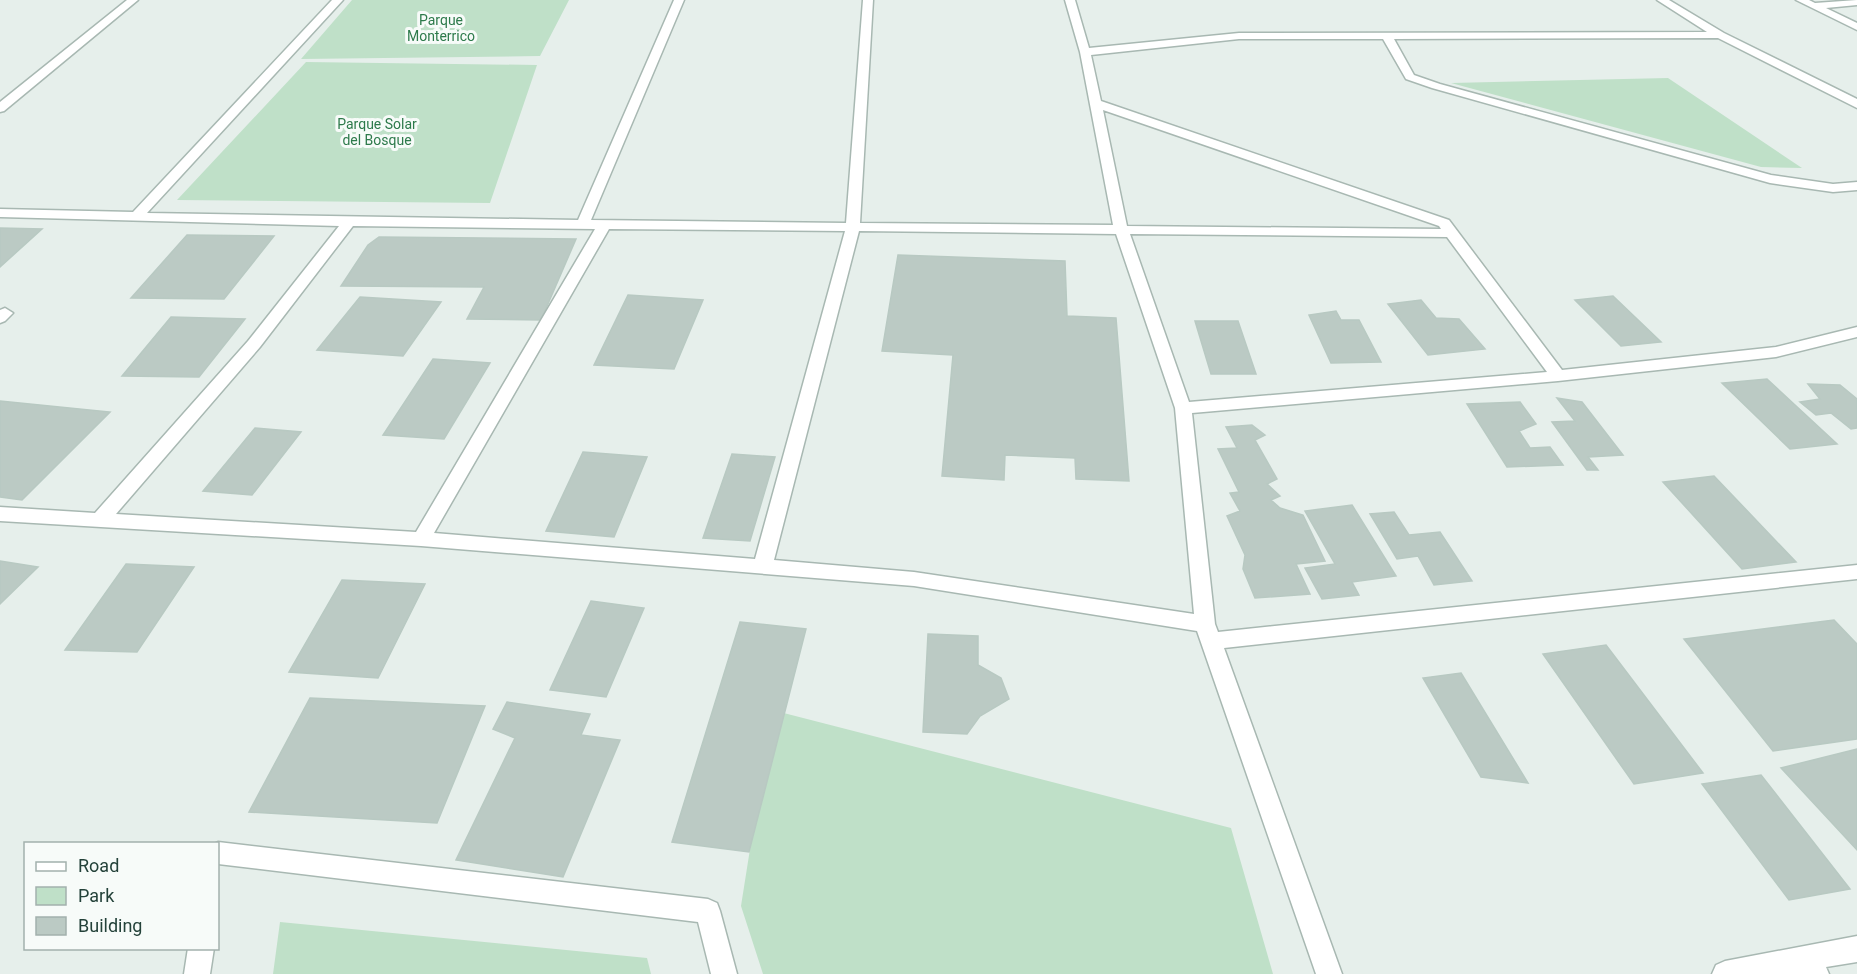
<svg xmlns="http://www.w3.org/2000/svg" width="1857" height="974" viewBox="0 0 1857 974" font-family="Roboto,sans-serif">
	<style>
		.green { fill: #bfe0c8 }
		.building { fill: #bbcac4; stroke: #b8c9c2; stroke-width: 1.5 }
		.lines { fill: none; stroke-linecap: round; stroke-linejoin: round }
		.street-casing { stroke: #a8b8b2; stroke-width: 3 }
		.street { fill: #fff; fill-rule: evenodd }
		.labels { text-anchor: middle; stroke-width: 6; stroke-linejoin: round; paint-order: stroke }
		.far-park-label { font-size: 14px; fill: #2d7a4b; stroke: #f7fbf9 }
	</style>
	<rect width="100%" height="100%" fill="#e6efeb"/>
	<path class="green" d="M352 0H569L540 56 301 59Z
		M306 62 537 65 490 203 177 200Z
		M1668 78 1802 168 1761 167 1451 83Z
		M772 710 1231 828 1273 974H763L741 906Z
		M280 922 647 958 651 974H273Z"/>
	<path class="building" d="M0 228 42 229 0 267Z
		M187 235 274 236 224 299 131 298Z
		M379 237 576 239 541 320 467 319 484 287 341 286 368 245Z
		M898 255 1065 261 1067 316 1116 318 1129 481 1076 479 1075 458 1005 455 1004 480 942 476 953 355 882 351Z
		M628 295 703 300 674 369 594 365Z
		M1613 296 1661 342 1621 346 1575 300Z
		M360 297 441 302 403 356 317 350Z
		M1421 300 1436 318 1459 319 1485 349 1428 355 1388 304Z
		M1336 311 1341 320H1359L1381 362 1331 363 1309 315Z
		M171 317 245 319 199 377 122 376Z
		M1195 321H1238L1256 374H1211Z
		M433 359 490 363 444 439 383 435Z
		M1767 379 1837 444 1790 449 1722 383Z
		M1808 384 1840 385 1857 399V428L1851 429 1831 413 1816 415 1800 402 1820 399Z
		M1557 398 1582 402 1623 455 1588 457 1598 470H1587L1552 422 1575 421Z
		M0 401 110 412 22 500 0 497Z
		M1520 402 1536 424 1519 431 1530 448 1550 447 1563 465 1507 467 1467 404Z
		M1252 425 1265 435 1255 440 1277 479 1267 484 1280 496 1271 500 1280 508 1303 515 1325 561 1296 564 1310 594 1255 598 1243 569 1245 555 1227 516 1240 511 1230 493 1239 492 1218 449 1237 448 1226 427Z
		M255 428 301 432 252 495 203 491Z
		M583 452 647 457 614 537 546 531Z
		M732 454 775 457 750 541 703 538Z
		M1714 476 1796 562 1742 569 1663 482Z
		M1352 505 1396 576 1352 582 1359 595 1322 599 1305 568 1335 564 1305 511Z
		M1394 512 1409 535 1440 532 1472 581 1434 585 1418 556 1397 559 1370 514Z
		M0 561 38 567 0 604Z
		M126 564 194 567 137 652 65 650Z
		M342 580 425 584 378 678 289 672Z
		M591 601 644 608 606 697 550 690Z
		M1834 620 1857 644V739L1773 751 1684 639Z
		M740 622 806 629 749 852 672 842Z
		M928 634 978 636V665L1001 678 1009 699 980 716 967 734 923 732Z
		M1606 645 1703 773 1634 784 1543 654Z
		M1461 673 1528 783 1481 777 1423 678Z
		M310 698 485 706 437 823 249 812Z
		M507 702 590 714 581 735 620 740 563 877 456 860 515 738 493 729Z
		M1857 749V850L1781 768Z
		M1761 775 1850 889 1789 900 1702 784Z"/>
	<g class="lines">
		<defs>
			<path id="street" d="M127 0H138L4 111 0 112V102Z
				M332 0H343L147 213 578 220 674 0H684L591 220 846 223 863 0H873L860 223 1113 225 1080 52 1065 0H1075L1089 48 1239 33 1707 32 1657 0H1669L1724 33 1857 99V108L1718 38 1394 39 1414 75 1440 84 1771 175 1833 184 1857 182V190L1833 192 1770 183 1432 88 1406 79 1383 39H1239L1091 55 1101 101 1449 220 1562 370 1776 347 1857 327V337L1776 357 1558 381 1192 413 1215 624 1218 632 1857 565V579L1224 648 1342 974H1316L1197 631 914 586 421 546 0 521V507L95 513 248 341 339 226 0 217V209L133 212ZM1103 110 1439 226 1441 229 1127 226ZM353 226 595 229 416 532 116 514 260 347ZM609 229 845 231 755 559 434 533ZM859 231 1116 234 1175 408 1194 614 914 572 774 560ZM1130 234 1447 237 1547 372 1189 402Z
				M1796 0H1809L1815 3 1857 0V5L1826 8 1857 23V30Z
				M5 308 13 313 5 321 0 323V310Z
				M218 842 708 899 717 903 720 911 737 974H711L698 922 218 864V844H214Z
				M1857 936V962L1826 967 1829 974H1712L1716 965 1725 961Z
				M188 948H214L210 974H184Z"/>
		</defs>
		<use href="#street" class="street-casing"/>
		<use href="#street" class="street"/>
	</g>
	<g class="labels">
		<g class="far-park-label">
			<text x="441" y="25">Parque<tspan x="441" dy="16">Monterrico</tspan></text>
			<text x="377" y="129">Parque Solar<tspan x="377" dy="16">del Bosque</tspan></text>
		</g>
	</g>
	<rect x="24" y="842" width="195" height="108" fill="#f7fbf9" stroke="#a3b1ad" stroke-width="1.5"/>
	<rect x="36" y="862" width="30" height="9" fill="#ffffff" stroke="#a3b1ad" stroke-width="1.5"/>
	<text x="78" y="872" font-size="18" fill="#24423a">Road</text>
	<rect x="36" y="887" width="30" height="18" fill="#bfe0c8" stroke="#a3b1ad" stroke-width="1.5"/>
	<text x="78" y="902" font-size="18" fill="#24423a">Park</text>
	<rect x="36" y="917" width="30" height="18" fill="#bbcac4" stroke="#a3b1ad" stroke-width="1.5"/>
	<text x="78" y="932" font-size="18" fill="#24423a">Building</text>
</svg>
